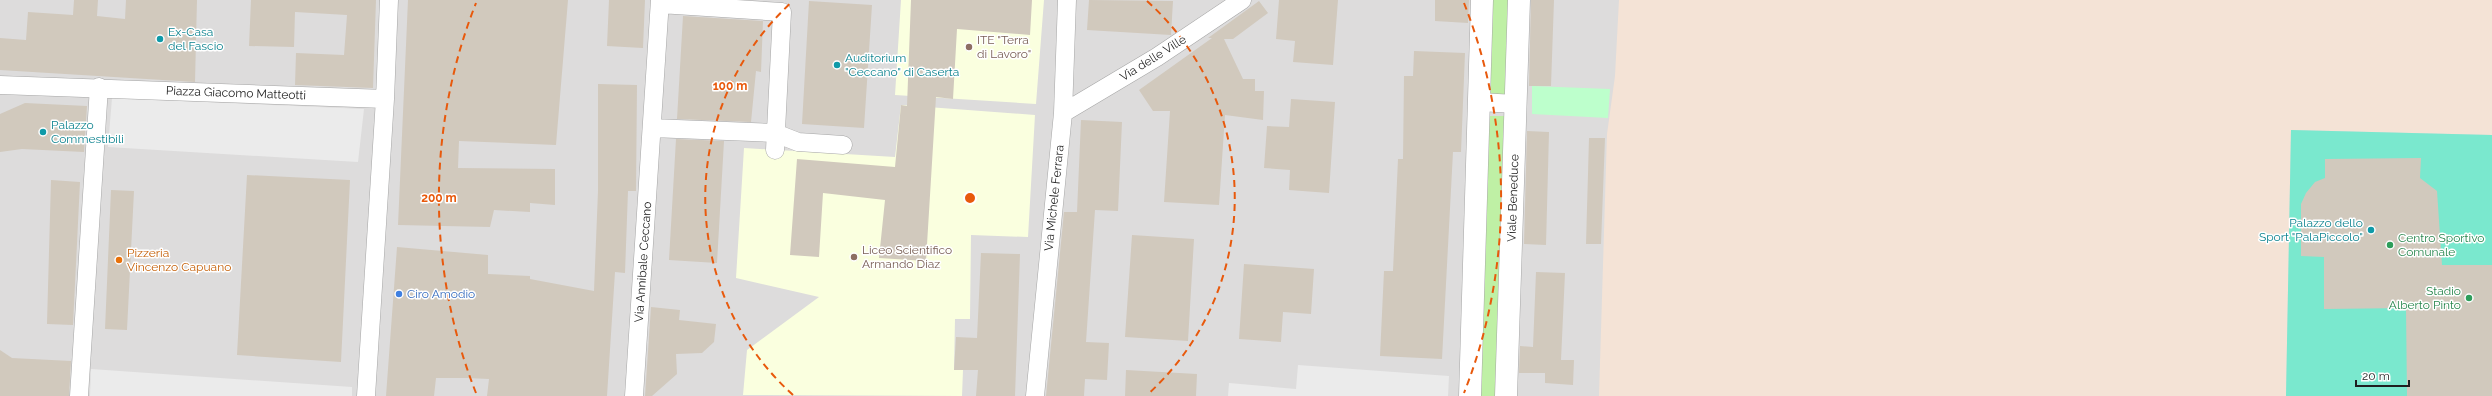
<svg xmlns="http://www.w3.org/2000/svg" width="2492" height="396" viewBox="0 0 2492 396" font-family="Raleway,sans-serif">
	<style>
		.residential { fill: #dddcdc }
		.education { fill: #faffdf }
		.military { fill: #f4e3d6 }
		.grass { fill: #bff0a5 }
		.park { fill: #bdffcc }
		.pitch { fill: #7ae8ce }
		.parking { fill: #ebebeb }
		.building { fill: #d1c9bd }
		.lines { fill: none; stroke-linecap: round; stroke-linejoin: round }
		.minor-casing { stroke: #a6a6a6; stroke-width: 19 }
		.tertiary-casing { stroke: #a6a6a6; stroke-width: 23 }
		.minor { stroke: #fff; stroke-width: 18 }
		.tertiary { stroke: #fff; stroke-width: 22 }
		.ring { fill: none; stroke: #e8590c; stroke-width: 2; stroke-dasharray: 7 5 }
		.culture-dot { fill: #0f9aa8; stroke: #fff; stroke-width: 1.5 }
		.education-dot { fill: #8d6e63; stroke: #fff; stroke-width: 1.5 }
		.leisure-dot { fill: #2e9e5b; stroke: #fff; stroke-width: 1.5 }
		.food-dot { fill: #e8710a; stroke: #fff; stroke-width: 1.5 }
		.shop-dot { fill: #3f7fe0; stroke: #fff; stroke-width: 1.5 }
		.labels { text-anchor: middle; stroke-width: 3; stroke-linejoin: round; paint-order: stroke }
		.culture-label { font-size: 12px; fill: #0d838f; stroke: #fff; text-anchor: start }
		.education-label { font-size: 12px; fill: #785e54; stroke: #fff; text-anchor: start }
		.street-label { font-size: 12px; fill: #1f1f1f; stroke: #fff }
		.leisure-label { font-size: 12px; fill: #27864d; stroke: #fff; text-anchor: start }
		.food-label { font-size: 12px; fill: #c56008; stroke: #fff; text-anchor: start }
		.shop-label { font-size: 12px; fill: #366cbe; stroke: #fff; text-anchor: start }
		.centre { fill: #e8590c; stroke: #fff; stroke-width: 2 }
		.ring-label { font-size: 12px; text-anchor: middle; font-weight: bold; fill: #e8590c; stroke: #fff; stroke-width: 3; stroke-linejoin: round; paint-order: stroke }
	</style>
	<rect width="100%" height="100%" fill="#f1eee4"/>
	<path class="residential" d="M0 0H2492V396H0Z"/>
	<path class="education" d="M901 0H1044L1036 104 895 95Z
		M901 105 1035 115 1028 237 971 235 970 319H955L954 370H963L962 396 743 395 747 350 819 297 736 278 744 148 895 157Z"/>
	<path class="military" d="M1619 0H2492V135L2291 130 2286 396H1599L1607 134 1615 76Z"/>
	<path class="grass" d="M1488 0H1511L1508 98 1485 95Z
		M1485 116H1508L1499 396H1477Z"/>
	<path class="park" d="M1532 86 1610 89 1608 118 1532 114Z"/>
	<path class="pitch" d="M2291 130 2492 135V396H2286Z"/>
	<path class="parking" d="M112 98 364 109 358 162 108 147Z
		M1298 365 1449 376 1448 396H1228L1229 383 1296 389Z
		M91 369 352 387V396H90Z"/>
	<path class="building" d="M74 0H98L97 16 125 19 126 0H197L195 82 0 70V38L26 40 28 12 73 15Z
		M251 0H376L373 88 295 85 296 53 344 55 347 15 295 12 294 47 249 46Z
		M408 0H568L556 145 459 141 458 168 555 169V205L530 203V212L494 210 490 227 398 225Z
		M609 0H645L643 48 607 46Z
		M911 0H1032L1030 35 957 29 953 99 936 97 926 261 879 258 885 200 823 193 819 257 790 255 797 159 895 167 901 105 907 106Z
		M1089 0 1173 1 1171 35 1087 30Z
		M1279 0H1338L1333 65 1293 62 1295 41 1276 39Z
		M1435 0H1469L1468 23 1435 21Z
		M1531 0H1554L1551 86H1529Z
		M809 1 872 5 864 128 802 124Z
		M1259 1 1268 13 1233 39H1224L1243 79H1255V91H1264L1263 120 1225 115 1219 205 1164 202 1170 111H1153L1139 90 1212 38H1208Z
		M683 16 763 21 761 72 756 71 751 122 677 119Z
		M1414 51 1465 53 1461 152H1453L1442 359 1380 356 1384 271H1393L1398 159H1403L1404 76H1413Z
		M598 84 637 85 636 191H628L625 273 615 272 607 396H487L489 379 467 378H436L434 396H386L397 247 488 255V274L530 276V279L594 291 598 191Z
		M1291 99 1335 102 1329 193 1289 190 1290 170 1264 168 1267 126 1289 127Z
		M25 103 87 106 84 152 22 149 0 152V114Z
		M1081 120 1122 122 1118 211 1095 210 1086 342 1109 343 1107 380 1085 379 1084 396H1046L1064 212H1077Z
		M1527 131 1549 132 1546 245 1524 244Z
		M1589 138H1605L1601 244H1586Z
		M676 139 724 141 717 263 669 260Z
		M2421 158 2420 178 2437 191 2442 265H2492V396H2407L2406 308 2324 309V257L2301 256V204L2306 193 2315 182 2325 178V159Z
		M247 175 350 180 341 362 237 355Z
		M51 180 80 182 73 325 47 324Z
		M111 190 134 191 127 330 105 329Z
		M1132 235 1194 239 1188 341 1125 337Z
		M981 253 1020 254 1015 396H976L978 370H954L956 337 977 338Z
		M1244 264 1314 269 1311 314 1283 312 1281 342 1239 339Z
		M1536 272 1565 273 1561 360H1574L1573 385 1545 383V373H1519L1520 346 1533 347Z
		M651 307 680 310 679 320 716 324 714 342 702 353 676 354 677 374 652 396H645Z
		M0 350 12 358 71 361 69 396H0Z
		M1126 370 1197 374 1196 396H1125Z"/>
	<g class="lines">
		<defs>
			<path id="minor" d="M660 4 782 12 775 150
				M0 85 385 99
				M1479 102 1516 104
				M1063 113 1157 57 1242 0
				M652 128 775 133 798 142 843 145
				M79 396 99 87
				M366 396 385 99 389 0
				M634 396 660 0
				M1035 396 1063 113 1067 0"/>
			<path id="tertiary" d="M1470 396 1482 0
				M1506 396 1519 0"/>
		</defs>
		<use href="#minor" class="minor-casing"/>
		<use href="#tertiary" class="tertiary-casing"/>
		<use href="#minor" class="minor"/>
		<use href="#tertiary" class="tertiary"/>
	</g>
	<g class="ring">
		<path d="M793 395A265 265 0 0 1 793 1M1147 1A265 265 0 0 1 1147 395"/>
		<path d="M476 393A531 531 0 0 1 476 3M1464 3A531 531 0 0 1 1464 393"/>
	</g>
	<g class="culture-dot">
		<circle cx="160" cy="39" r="4"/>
		<circle cx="837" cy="65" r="4"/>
		<circle cx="43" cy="132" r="4"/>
		<circle cx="2371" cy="230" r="4"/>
	</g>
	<g class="education-dot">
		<circle cx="969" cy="47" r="4"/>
		<circle cx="854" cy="257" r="4"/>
	</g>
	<g class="leisure-dot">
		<circle cx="2390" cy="245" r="4"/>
		<circle cx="2469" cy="298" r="4"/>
	</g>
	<circle class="food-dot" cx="119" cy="260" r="4"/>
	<circle class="shop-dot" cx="399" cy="294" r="4"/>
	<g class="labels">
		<g class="culture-label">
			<text x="168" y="36">Ex-Casa<tspan x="168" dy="14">del Fascio</tspan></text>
			<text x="845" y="62">Auditorium<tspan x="845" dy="14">"Ceccano" di Caserta</tspan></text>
			<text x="51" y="129">Palazzo<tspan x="51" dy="14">Commestibili</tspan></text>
			<text x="2363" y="227" text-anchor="end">Palazzo dello<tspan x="2363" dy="14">Sport "PalaPiccolo"</tspan></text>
		</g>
		<g class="education-label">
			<text x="977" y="44">ITE "Terra<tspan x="977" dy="14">di Lavoro"</tspan></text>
			<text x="862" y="254">Liceo Scientifico<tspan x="862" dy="14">Armando Diaz</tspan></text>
		</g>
		<g class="street-label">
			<text transform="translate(1153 58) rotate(-32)" y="4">Via delle Ville</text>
			<text transform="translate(236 93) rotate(2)" y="4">Piazza Giacomo Matteotti</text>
			<text transform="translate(1054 198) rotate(-84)" y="4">Via Michele Ferrara</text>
			<text transform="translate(1513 198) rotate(-88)" y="4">Viale Beneduce</text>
			<text transform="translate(643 262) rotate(-86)" y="4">Via Annibale Ceccano</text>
		</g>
		<g class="leisure-label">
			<text x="2398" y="242">Centro Sportivo<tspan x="2398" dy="14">Comunale</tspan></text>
			<text x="2461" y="295" text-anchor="end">Stadio<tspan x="2461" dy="14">Alberto Pinto</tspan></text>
		</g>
		<g class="food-label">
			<text x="127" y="257">Pizzeria<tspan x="127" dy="14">Vincenzo Capuano</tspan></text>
		</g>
		<g class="shop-label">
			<text x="407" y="298">Ciro Amodio</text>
		</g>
	</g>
	<circle cx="970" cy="198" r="6" class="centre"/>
	<g class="ring-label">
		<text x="730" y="90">100 m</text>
		<text x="439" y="202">200 m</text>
	</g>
	<path d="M2356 380v6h53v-6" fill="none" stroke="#1f1f1f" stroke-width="2"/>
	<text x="2362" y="380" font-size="12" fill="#1f1f1f" stroke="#ffffff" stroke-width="3" paint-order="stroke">20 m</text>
</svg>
